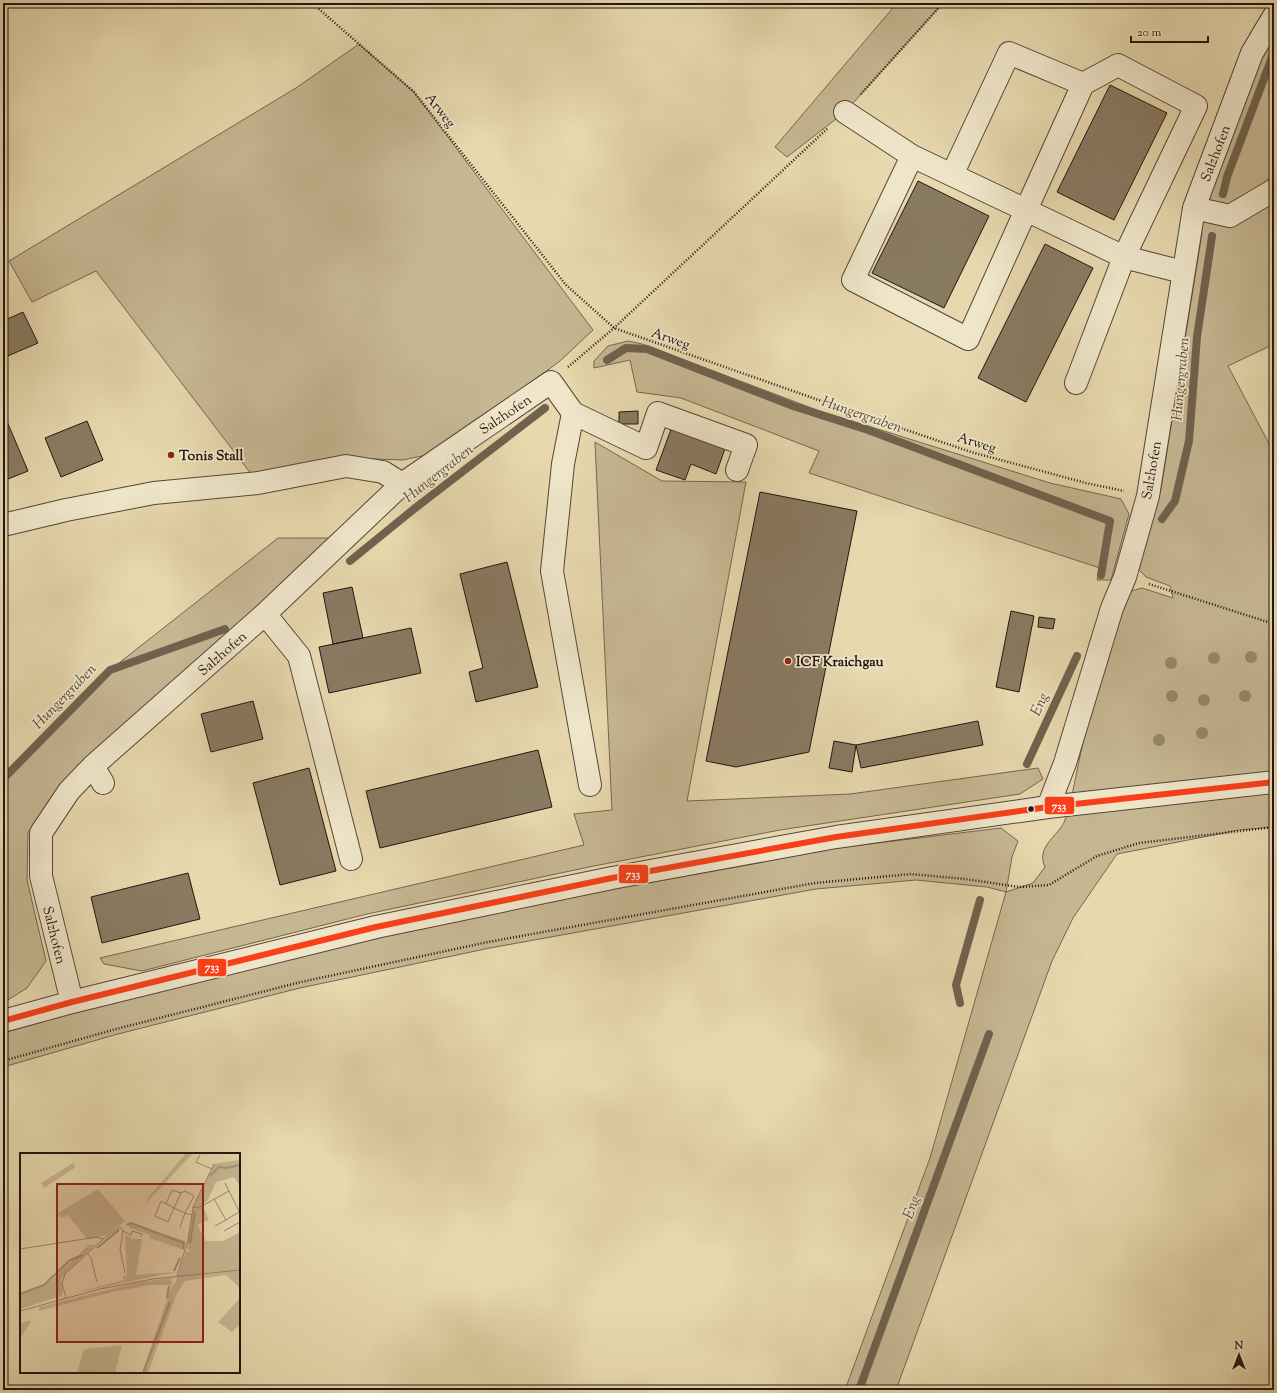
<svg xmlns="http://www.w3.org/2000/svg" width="1277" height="1393" viewBox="0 0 1277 1393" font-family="'Sorts Mill Goudy',serif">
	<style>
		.green { fill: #c6b793; stroke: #746652 }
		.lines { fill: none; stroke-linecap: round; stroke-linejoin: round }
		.stream { stroke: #70624e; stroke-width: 8 }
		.building { fill: #897a62; stroke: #231510 }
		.minor-casing { stroke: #544638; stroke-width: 24 }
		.path { stroke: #231510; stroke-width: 2.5; stroke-dasharray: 1 2; stroke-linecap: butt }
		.minor { stroke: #efe6ca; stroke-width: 22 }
		.bus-1-casing { stroke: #efe6ca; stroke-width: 9 }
		.bus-1 { stroke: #fa3f19; stroke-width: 6 }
		.tree { fill: #96886d }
		.poi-dot { fill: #8f2418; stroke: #efe6ca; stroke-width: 1.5 }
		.bus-dot { fill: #231510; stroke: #efe6ca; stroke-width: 1.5 }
		.labels { text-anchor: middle; stroke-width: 3.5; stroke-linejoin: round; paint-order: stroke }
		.street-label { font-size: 14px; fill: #231510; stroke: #efe6ca }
		.poi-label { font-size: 14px; font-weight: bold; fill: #231510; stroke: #efe6ca; text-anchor: start }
		.water-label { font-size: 15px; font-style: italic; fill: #57493a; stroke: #efe6ca }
		.inset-river { fill: none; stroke: #a49678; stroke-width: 2 }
		.inset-road { fill: none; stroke: #998a6f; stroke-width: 1 }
		.view { fill: #8f2418; fill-opacity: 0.15; stroke: #8f2418; stroke-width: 2 }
		.inset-edge { fill: none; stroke: #231510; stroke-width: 2 }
		.line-badge { stroke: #efe6ca; stroke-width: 1.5 }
		.badge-label { font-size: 11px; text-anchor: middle; font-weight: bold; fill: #fff }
	</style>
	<rect width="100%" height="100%" fill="#e7d8ae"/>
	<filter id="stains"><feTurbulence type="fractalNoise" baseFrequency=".005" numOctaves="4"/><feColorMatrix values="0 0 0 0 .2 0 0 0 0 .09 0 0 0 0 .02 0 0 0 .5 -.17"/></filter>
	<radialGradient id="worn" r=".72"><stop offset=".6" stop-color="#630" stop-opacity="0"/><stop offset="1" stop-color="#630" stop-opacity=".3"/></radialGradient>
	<path class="green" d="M897 3H943L845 112 787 157 775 147Z
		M1274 16V176L1267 180 1274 196V344L1228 366 1274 453V827L1239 830 1117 854 1073 918 1052 961 896 1390H845L930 1158 1006 892 987 887 916 880 816 889 490 948 300 988 118 1034 3 1067V1033L83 1010 382 934 625 884 836 848 1001 828 1018 841 1012 857 1006 892 1033 883 1045 867C1035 846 1060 835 1065 820 1073 797 1077 767 1083 743 1094 697 1110 651 1123 605L1131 591 1142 588 1173 598 1170 586 1146 577 1138 569 1161 489 1202 233 1194 208Z
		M359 44 414 92 593 330 560 361 436 453 403 460 347 458 258 483 96 271 32 302 9 261 296 88Z
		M628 341 642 344 817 410 1050 483 1121 499 1129 514 1111 580H1097L1100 568 809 473 819 451 681 398 637 392 630 360 594 368V361L608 346Z
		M595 442 662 481 746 482 687 801 850 794 1038 768 1043 779 1020 794 780 830 589 867 367 914 142 971 104 964 100 958 584 845 574 814 612 810Z
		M278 538H328L265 614 69 791 28 832 27 880 46 961 27 988 3 1003V779L110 670Z"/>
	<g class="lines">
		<path class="stream" d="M1223 194 1227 177 1274 52
			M607 360 626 348 647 349 793 406 868 430 1110 521 1101 575
			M1162 519 1175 501 1189 441 1197 337 1212 236
			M350 561 414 509 545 408
			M1027 764 1077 656
			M3 779 110 670 225 629
			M960 1003 956 985 980 900
			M859 1390 989 1034"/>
	</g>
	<path class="building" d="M1110 85 1167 113 1114 220 1057 192Z
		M918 181 989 216 944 308 872 273Z
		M1045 244 1093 268 1026 402 978 378Z
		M23 312 38 343 3 358V321Z
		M638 411V424H619V412Z
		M3 412 28 471 3 481Z
		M87 421 103 460 61 477 45 438Z
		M673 424 727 443 716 474 691 464 685 480 656 470Z
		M760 492 857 511 809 752 736 767 706 761Z
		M507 562 538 687 476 702 469 672 483 668 460 574Z
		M352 587 363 638 333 644 323 593Z
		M1011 611 1034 616 1019 692 996 687Z
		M1039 617 1055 619 1053 629 1038 627Z
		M411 628 421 673 329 693 319 647Z
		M253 701 263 739 211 752 201 714Z
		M978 721 983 745 861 768 856 745Z
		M834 741 856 745 852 772 829 768Z
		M538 750 552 807 380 848 366 791Z
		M309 768 336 871 280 885 253 783Z
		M188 873 200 919 102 943 91 897Z"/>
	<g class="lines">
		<defs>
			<path id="minor" d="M845 112 912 156
				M952 175 1009 53 1083 84 1026 210 912 156 853 280 968 339 1026 210 1124 257 1196 106 1118 65 1083 84
				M1194 208 1230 216 1274 190
				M1076 383 1124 257 1183 272
				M573 413 646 448 658 413 746 445 737 470
				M3 525 66 510 154 493 258 483 346 466 383 472 402 484
				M265 614 299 656 351 859
				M93 766 103 783
				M1048 807 1065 763 1112 608 1125 577 1148 496 1194 208 1252 53 1274 16
				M72 1002 41 876V833L69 791 93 766 265 614 402 484 551 382 573 413 563 464 552 571 590 785
				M3 1021 72 1002 376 927 612 878 836 837 1048 807 1274 782"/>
		</defs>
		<use href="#minor" class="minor-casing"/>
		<path class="path" d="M312 3 414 92 566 285 614 328 830 404 971 452 1086 483 1124 491
			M861 94 943 3
			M568 367 614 328 828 128
			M1149 584 1274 624
			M3 1061 116 1029 301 982 488 942 815 883 911 874 965 879 1019 887 1049 885 1097 856 1139 843 1274 827"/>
		<use href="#minor" class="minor"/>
		<defs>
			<path id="bus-1" d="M3 1021 72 1002 376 927 612 878 836 837 1048 807 1274 782"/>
		</defs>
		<use href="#bus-1" class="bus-1-casing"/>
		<use href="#bus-1" class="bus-1"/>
	</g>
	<g class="tree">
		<circle cx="1251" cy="657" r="6"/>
		<circle cx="1214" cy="658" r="6"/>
		<circle cx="1171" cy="663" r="6"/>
		<circle cx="1172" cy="696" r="6"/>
		<circle cx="1245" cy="696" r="6"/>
		<circle cx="1204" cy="700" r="6"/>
		<circle cx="1202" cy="733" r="6"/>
		<circle cx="1159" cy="740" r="6"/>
	</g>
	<g class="poi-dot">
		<circle cx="171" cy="455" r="4"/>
		<circle cx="788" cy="661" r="4"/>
	</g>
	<circle class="bus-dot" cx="1031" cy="809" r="3.5"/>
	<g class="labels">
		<g class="street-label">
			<text transform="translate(441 110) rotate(52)" y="5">Arweg</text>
			<text transform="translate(1215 153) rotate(-69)" y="5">Salzhofen</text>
			<text transform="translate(671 338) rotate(19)" y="5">Arweg</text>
			<text transform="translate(505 414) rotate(-34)" y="5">Salzhofen</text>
			<text transform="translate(977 442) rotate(17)" y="5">Arweg</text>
			<text transform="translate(1151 470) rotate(-80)" y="5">Salzhofen</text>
			<text transform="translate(222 653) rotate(-41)" y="5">Salzhofen</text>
			<text transform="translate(55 935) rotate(76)" y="5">Salzhofen</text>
		</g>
		<g class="poi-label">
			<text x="179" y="460">Tonis Stall</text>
			<text x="796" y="666">ICF Kraichgau</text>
		</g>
		<g class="water-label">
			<text transform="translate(1180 379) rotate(-85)" y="5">Hungergraben</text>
			<text transform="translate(862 414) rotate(19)" y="5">Hungergraben</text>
			<text transform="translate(438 473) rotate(-38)" y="5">Hungergraben</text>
			<text transform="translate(64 696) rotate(-46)" y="5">Hungergraben</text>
			<text transform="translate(1039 704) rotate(-66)" y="5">Eng</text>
			<text transform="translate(911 1207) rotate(-70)" y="5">Eng</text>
		</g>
	</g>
	<g transform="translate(20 1153)">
		<rect width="220" height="220" fill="#e7d8ae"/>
		<path d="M166 0H173L127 49 126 47ZM220 7V33L214 24 196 29 188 47 182 51 189 67 177 72 186 88H203L220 79V135L206 122 165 128 157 140 128 220H122L152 132H130L93 139 19 158V154L115 130 151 125 152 132 155 131 166 98 171 99 167 95 173 54 194 11ZM53 10 56 14 24 35 21 30ZM78 36 105 68 87 82 67 86 48 62 41 65 38 60ZM107 70 165 88 164 97 130 85V82L110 75 109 72 105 73ZM105 81 113 86H122L116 122 156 119 49 141 104 127 103 123H107ZM69 92H75L41 125 43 140 41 143 0 156V141L29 129ZM220 145V171L212 179 198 169ZM7 168H11L0 186V171ZM102 192 95 220H57L64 196Z" fill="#c6b793"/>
		<path class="inset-river" d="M190 23 199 14 207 15 220 12M107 72 111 70 164 90 163 96M170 90 175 58M77 95 99 77M154 118 160 105M0 141 24 132 50 107 63 102M147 145 149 133M123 220 150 149"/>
		<path class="inset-road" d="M180 2 176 9 192 16M205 30 220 60M194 46 206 67 219 59M146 51 152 37 161 40 154 55 141 48 135 63 148 69 154 55 165 60 174 43 165 38 161 40M173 54 178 55 209 38M195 73 206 67M160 74 165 60 172 62M103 78 111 82 112 78 122 81 121 84M204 78 220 69M0 96 77 84 83 86M68 101 71 105 77 129M157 123 168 87 173 54 194 11M46 145 42 130 45 121 83 86 100 74 103 78 100 96 105 120M0 158 80 136 133 126 220 117"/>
		<path class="view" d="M37 31H183V189H37Z"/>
		<rect width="220" height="220" class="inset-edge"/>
	</g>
	<g class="line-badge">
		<rect x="1044" y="796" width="31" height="19" rx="4" fill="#fa3f19"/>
		<rect x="618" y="864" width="31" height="20" rx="4" fill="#fa3f19"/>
		<rect x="197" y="958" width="30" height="19" rx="4" fill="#fa3f19"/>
	</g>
	<g class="badge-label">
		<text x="1059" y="810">733</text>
		<text x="633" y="878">733</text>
		<text x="212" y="971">733</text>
	</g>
	<rect width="1277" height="1393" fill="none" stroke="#e7d8ae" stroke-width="16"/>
	<rect x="4" y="4" width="1269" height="1385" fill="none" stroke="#231510" stroke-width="2"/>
	<rect x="8" y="8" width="1261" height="1377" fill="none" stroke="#231510"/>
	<g transform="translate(1239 1355)" stroke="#efe6ca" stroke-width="3" paint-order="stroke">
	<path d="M0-3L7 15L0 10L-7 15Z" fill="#231510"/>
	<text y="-6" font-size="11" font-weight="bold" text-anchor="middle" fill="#231510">N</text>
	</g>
	<path d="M1131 36v6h77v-6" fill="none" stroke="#231510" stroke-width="2"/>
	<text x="1137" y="36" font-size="12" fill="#231510" stroke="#efe6ca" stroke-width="3" paint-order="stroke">20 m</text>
	<rect width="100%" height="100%" filter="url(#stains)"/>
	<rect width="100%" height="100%" fill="url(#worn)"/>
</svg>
